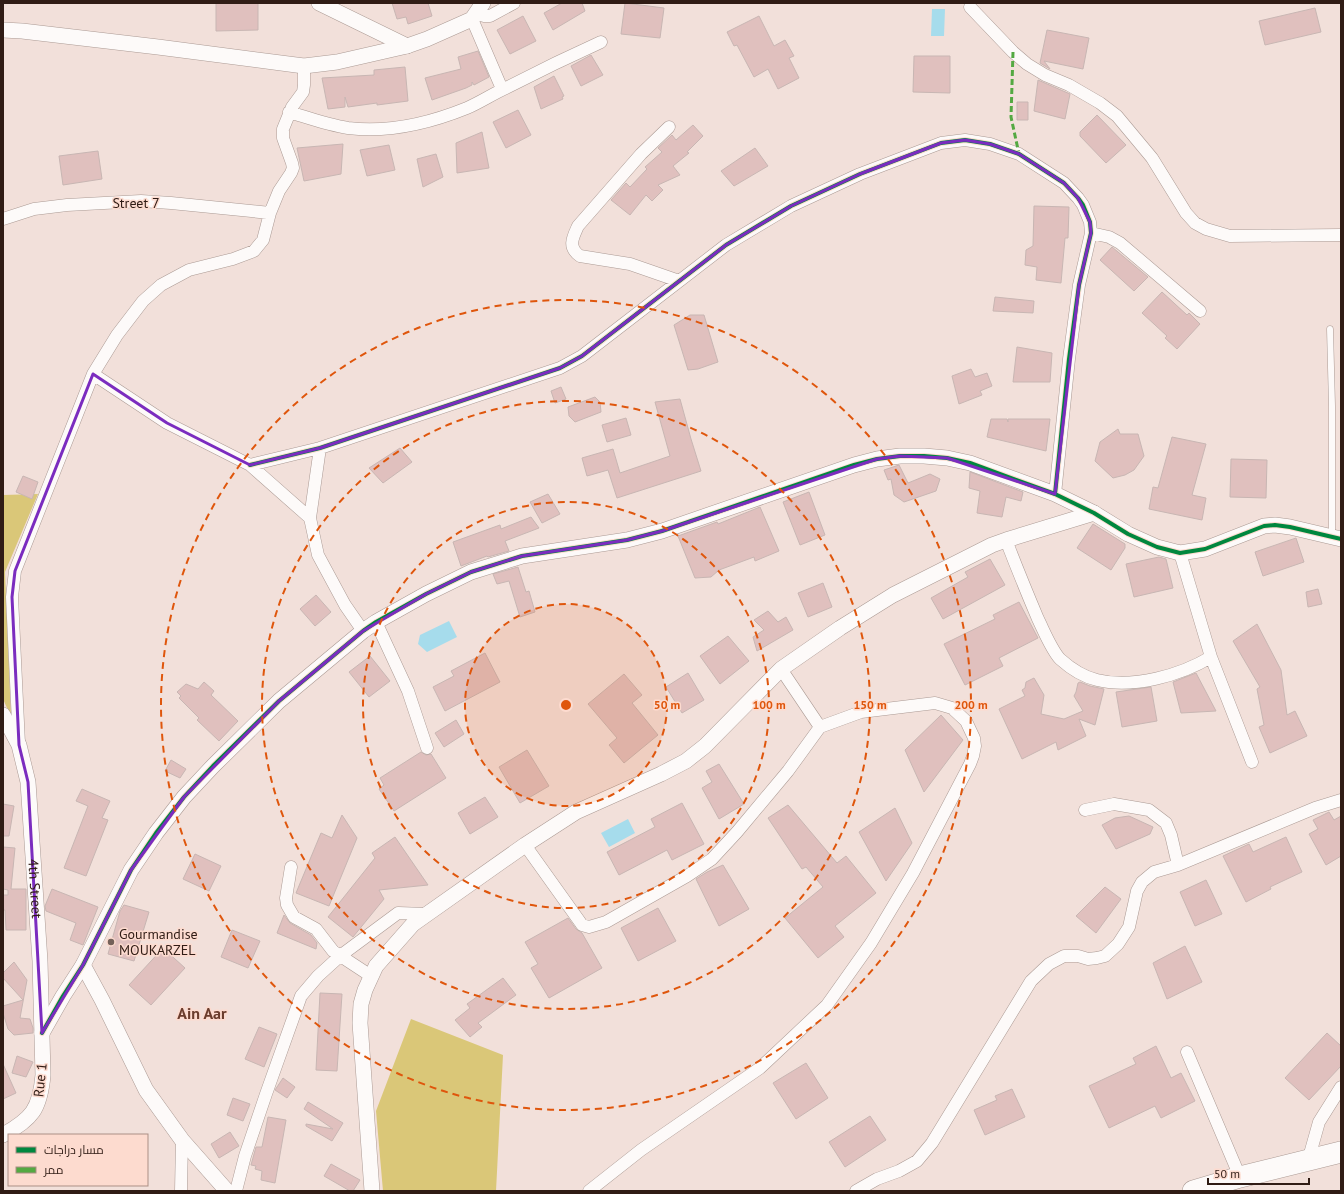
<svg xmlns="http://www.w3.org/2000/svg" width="1344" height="1194" viewBox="0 0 1344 1194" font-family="'PT Sans',Cairo,sans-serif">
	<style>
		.forest { fill: #dac778 }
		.water { fill: #a6dcec }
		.building { fill: #e0c0be; stroke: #c8b6b3 }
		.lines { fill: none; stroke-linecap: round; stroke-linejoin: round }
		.service-casing { stroke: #ab9a94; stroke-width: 7 }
		.minor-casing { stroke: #ab9a94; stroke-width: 13 }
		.tertiary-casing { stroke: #ab9a94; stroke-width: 16 }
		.trunk-casing { stroke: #ab9a94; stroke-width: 22 }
		.service { stroke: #fdfaf9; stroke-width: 6 }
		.minor { stroke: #fdfaf9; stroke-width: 12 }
		.tertiary { stroke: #fdfaf9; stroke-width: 15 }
		.trunk { stroke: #fdfaf9; stroke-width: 21 }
		.quiet { stroke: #54a942; stroke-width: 3; stroke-dasharray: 6 3; stroke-linecap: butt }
		.cycleway-casing { stroke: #fddbcf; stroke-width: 6 }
		.cycleway { stroke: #00873e; stroke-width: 4 }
		.marked { fill: none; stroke: #7b2cbf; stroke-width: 3; stroke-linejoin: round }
		.ring { fill: none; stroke: #df560c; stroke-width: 2; stroke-dasharray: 7 5 }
		.poi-dot { fill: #74615a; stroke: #fddbcf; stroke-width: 1.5 }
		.labels { text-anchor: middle; stroke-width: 3; stroke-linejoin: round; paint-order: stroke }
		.street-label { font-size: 14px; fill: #301c15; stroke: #fddbcf }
		.poi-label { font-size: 14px; fill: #301c15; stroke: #fddbcf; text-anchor: start }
		.quarter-label { font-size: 16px; font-weight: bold; fill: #6b3d2d; stroke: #fddbcf }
		.centre { fill: #df560c; stroke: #fddbcf; stroke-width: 2 }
		.ring-label { font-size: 12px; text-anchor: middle; font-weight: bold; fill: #df560c; stroke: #fddbcf; stroke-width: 3; stroke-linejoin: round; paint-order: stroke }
	</style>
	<rect width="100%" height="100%" fill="#f2e0da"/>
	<path class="forest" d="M38 494 5 572 11 717 3 699V495Z
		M411 1019 503 1055 496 1191H383L376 1111Z"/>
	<path class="water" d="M932 9H945L944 36H931Z
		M449 621 457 637 427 652 418 644 420 635Z
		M628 819 635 833 609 847 601 833Z"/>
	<path class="building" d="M216 3H258V30L216 31Z
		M392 3H428L432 16 408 24 406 17 397 19Z
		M562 3H582L585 11 553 30 544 13Z
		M625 3 664 8 660 38 621 34Z
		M1315 8 1321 32 1265 45 1259 21Z
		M523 16 536 41 510 54 497 30Z
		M759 16 774 46 785 40 794 56 789 58 799 78 778 89 768 69 754 77 737 45 734 46 727 32Z
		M1047 30 1089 38 1083 69 1044 61 1050 69 1040 63Z
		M478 51 489 77 474 85 472 82V85L466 88 432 100 425 78 461 69 458 57Z
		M591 55 603 75 581 86 571 66Z
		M914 56H950V93L913 92Z
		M405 67 408 101 377 105V103L348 107 345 97V107L328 109 322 78 374 75V70Z
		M554 76 564 96 562 97 563 99 541 109 534 87Z
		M1038 80 1070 94 1065 119 1034 111Z
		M1017 102H1028V120H1017Z
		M518 110 531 135 506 148 493 122Z
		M1097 115 1126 145 1106 163 1080 136V132Z
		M693 125 703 136 687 152 689 153 673 166 680 175 658 185 663 190 652 201 646 195 630 215 611 200 626 183 630 187 647 169 645 167 662 152 658 148 672 135 676 140Z
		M482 132 489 168 457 173 456 143Z
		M343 144 341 174 304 181 297 148Z
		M389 145 395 170 367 176 360 150Z
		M755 148 768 166 734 186 721 171Z
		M98 151 102 179 63 185 59 156Z
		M436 154 443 177 423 187 417 159Z
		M1034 206 1069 207 1068 238H1065L1061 283 1036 280 1037 267 1025 265 1026 250 1033 246Z
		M1112 247 1148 277 1134 291 1100 260Z
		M1162 292 1187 315 1189 313 1200 324 1177 349 1165 338 1167 336 1142 313Z
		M995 297 1034 301 1033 313 993 311Z
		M690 315H704L718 362 698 369 688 370 674 325Z
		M1017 347 1052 353 1050 382H1013Z
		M971 369 975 377 987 373 992 386 980 391 982 395 959 404 952 376Z
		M561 387 566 399 555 403 551 391Z
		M595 397 600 402 601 412 575 422 569 416 568 407Z
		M680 399 691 439 701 471 617 498 608 470 587 476 582 458 613 449 620 473 670 456 655 402Z
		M626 418 631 435 607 442 602 425Z
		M991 419H1007L1008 422V419H1050L1046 451 987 437Z
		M1118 429 1120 434H1138L1144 456 1134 470 1125 475 1113 478 1095 461 1100 442Z
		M1172 437 1206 444 1192 495 1206 498 1202 520 1149 509 1153 487 1158 488Z
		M400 448 412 462 383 483 369 468Z
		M1231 459 1267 460 1266 498 1230 497Z
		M899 465 908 483 930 474 940 479 936 491 904 502 894 495 891 479 888 480 884 470Z
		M970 472 1023 492 1021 501 1006 497 1002 517 977 513 980 491 969 488Z
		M23 476 38 482 32 499 16 492Z
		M809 492 825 535 800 545 783 502Z
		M548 494 560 514 542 523 530 502Z
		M760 507 779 551 755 561 754 557 719 570 711 577 695 578 678 536 717 522 718 524Z
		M531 517 539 528 505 541 509 551 488 557 487 556 461 566 453 542 500 525 501 529Z
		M1093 524 1125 544V548L1111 570 1077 548Z
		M1296 538 1304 562 1263 576 1255 552Z
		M1159 557 1166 559 1173 588 1134 597 1126 564Z
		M990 559 1005 585 943 619 931 598 968 577 965 572Z
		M518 567 526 592 529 591 535 612 520 617 509 581 497 584 493 574Z
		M823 583 832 607 808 617 798 593Z
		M1318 589 1322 604 1308 607 1306 592Z
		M316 595 331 612 315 626 300 609Z
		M1019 602 1038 638 999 658 1003 666 965 685 944 644 995 619 993 615Z
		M768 611 778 622 786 617 793 630 757 651 753 637 764 630 754 620Z
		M1257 624 1281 670 1287 715 1295 711 1307 736 1270 753 1259 727 1264 725 1257 689 1260 687 1233 641Z
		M728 636 749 661 720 684 700 656Z
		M485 653 500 682 445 711 433 687 454 676 451 671Z
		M370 656 390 681 369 697 349 672Z
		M688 673 704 700 682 713 666 687Z
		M1196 673 1216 711 1181 713 1173 682Z
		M624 674 642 695 632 703 658 735 624 763 609 745 617 738 588 704Z
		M1034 678 1044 695 1041 714 1064 719 1083 711 1074 696 1076 692 1078 683 1080 682 1090 686 1104 689 1095 725 1079 719 1086 736 1058 750 1056 742 1022 759 999 709 1025 696 1022 690 1025 688 1026 682Z
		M204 682 214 691 211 695 238 721 219 741 197 720 199 718 179 698 181 696 177 692 186 684 198 689Z
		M1151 687 1157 721 1122 727 1116 692Z
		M941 715 963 740 924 792 905 750Z
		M456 720 464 734 444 747 435 733Z
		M527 750 549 786 520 803 499 767Z
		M421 752 426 755 431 754 446 778 394 811 379 789 384 785 380 778Z
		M171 760 186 769 180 778 165 771Z
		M719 764 744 804 719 819 702 788 712 782 706 771Z
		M82 789 110 801 102 818 108 820 86 876 64 868 88 806 76 801Z
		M485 797 498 817 470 834 458 813Z
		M682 803 704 844 672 860 667 850 619 875 607 852 655 827 651 819Z
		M3 804 14 806 9 836H3Z
		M788 805 837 863 846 856 876 893 835 926 844 937 818 958 785 918 823 887 806 867 802 869 768 818Z
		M895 808 912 843 886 881 859 832Z
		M1329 812 1334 820 1341 816V856L1326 865 1309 834 1318 829 1313 820Z
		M342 815 357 838 329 906 296 893 321 833 332 838Z
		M1129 816 1153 827 1150 834 1116 849 1102 825 1115 818Z
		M395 837 428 885 379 890 384 899 353 937 328 917 375 858 372 853Z
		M1286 837 1302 872 1270 887 1271 889 1246 902 1223 856 1249 844 1253 852Z
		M3 847 15 848 11 889H26V930H6L5 910H3V895H8V890L3 889Z
		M195 854 221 866 209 891 183 879Z
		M723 865 749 909 719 926 696 879 707 872Z
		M1206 880 1222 914 1195 926 1180 892Z
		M1105 887 1121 899 1096 933 1076 916Z
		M52 889 98 907 83 945 70 940 76 923 46 911 45 906Z
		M124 905 149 912 134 961 108 954 120 911Z
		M658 908 676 941 638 961 621 928Z
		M284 915 290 923 311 935 317 943 316 949 277 933Z
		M568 918 576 929 582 933 602 968 549 998 531 968 538 964 525 942Z
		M232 930 260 941 248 968 221 957Z
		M1185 946 1202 982 1167 999 1153 963Z
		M163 948 185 968 151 1005 129 985Z
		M14 962 27 980 20 1018 30 1019 33 1028V1033L14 1035 8 1029 3 1013V1006L23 1000 3 978V973Z
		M503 978 516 995 478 1023 482 1027 470 1037 455 1020 470 1008 467 1004Z
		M320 993 342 994 337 1071 316 1070Z
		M259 1027 277 1034 264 1067 245 1059Z
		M1327 1033 1341 1046V1066L1309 1100 1285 1078Z
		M1156 1046 1171 1078 1181 1073 1195 1101 1161 1118 1155 1106 1109 1128 1089 1086 1136 1064 1133 1058Z
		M17 1056 33 1062 26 1077 12 1073Z
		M806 1063 828 1098 796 1119 773 1083Z
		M3 1064 16 1093 3 1099Z
		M283 1078 295 1087 287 1098 275 1090Z
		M1012 1089 1025 1117 985 1135 974 1110 997 1100 995 1096Z
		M233 1098 250 1104 243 1121 227 1115Z
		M308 1102 343 1123 332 1141 306 1126V1124L333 1129 304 1109Z
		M870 1116 886 1140 845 1167 829 1142Z
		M268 1117 286 1120 275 1183 261 1180 262 1171 255 1169 256 1166 251 1165 256 1147H262Z
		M230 1132 239 1146 219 1158 211 1144Z
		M331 1164 360 1180 353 1191H350L324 1176Z"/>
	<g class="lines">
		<defs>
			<path id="service" d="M1330 329 1332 406V536"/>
			<path id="minor" d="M970 7 1013 52 1027 64 1045 75 1069 85 1100 103 1117 116 1152 158 1186 213 1195 223 1206 229 1230 236 1341 235
				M476 14 484 16H490L514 3
				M472 19 502 89
				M289 112C309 118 328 125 348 128 388 133 430 123 467 108 481 102 494 93 508 87 539 71 570 56 601 42
				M669 127 641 154 578 226C573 237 567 247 580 256L630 264 679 281
				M3 219 34 209 67 205 141 201 171 203 270 213
				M1091 233 1109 237 1120 243 1200 311
				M93 374 167 423 250 465 310 518 318 555 345 605 363 631
				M250 465 320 448 560 368 582 356 726 245 791 206 860 174 941 143 965 140 990 144 1019 154 1064 183 1078 198 1083 205 1090 222 1091 233 1079 285 1069 359 1055 494
				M310 518 320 448
				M1006 540C1016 566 1027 593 1038 619 1044 631 1051 649 1060 659 1070 668 1084 677 1097 680 1133 689 1181 675 1211 657L1180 553
				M376 622 408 691 427 748
				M1211 657 1252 762
				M781 669 820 727
				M19 744 12 597 15 571 93 374 117 335 143 301 161 285 189 270 233 259 254 251 263 240 270 213 279 191 291 173 293 168 292 163 283 138V129L292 107 303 92 304 85V66
				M1085 810 1114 804 1149 810 1166 823 1171 835 1178 865
				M525 845 580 922 582 925 589 927 606 922 687 876 712 859 737 832 788 771 820 727 861 712 935 703 952 708 966 721 974 738 975 746 973 756 970 764 913 873 871 943 827 1005 760 1068 641 1150 589 1191
				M291 867 286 898 287 905 294 917 316 929 333 951 371 976
				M1187 1052 1240 1177
				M1308 1161 1319 1122 1341 1087
				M181 1191 182 1140
				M236 1191 245 1156 266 1094 301 996 318 976 340 956 398 913 426 914
				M856 1191 877 1179 899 1171 917 1161 932 1143 1031 981 1049 964 1064 956H1078L1088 959 1097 958 1105 956 1118 944 1129 927 1137 891 1142 882 1154 872 1178 865 1315 808 1341 800"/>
			<g id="tertiary">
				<path d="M319 3 407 46"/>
				<path d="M3 30 22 31 158 47 304 66 337 62 407 46 427 39 472 19 483 3"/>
				<path id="s1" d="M3 715 19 745 28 782 40 961 43 1075C40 1109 32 1119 3 1135"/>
				<path d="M83 965 102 1000 146 1090 182 1140 227 1191"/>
				<path d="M42 1033 63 996 83 965 131 870 156 833 184 797 213 766 279 701 363 631 376 622 426 594 471 572 522 556 627 540 662 531 854 465 877 459 900 456H924L947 458 970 463 1055 494 1094 513 1128 534 1157 547 1180 553 1205 549 1264 526 1275 525 1290 527 1341 539"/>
				<path d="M372 1191 360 1023 361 1004 365 990 376 966 413 924 525 845 576 812 661 774 686 761 705 746 781 669 840 628 893 595 992 545 1006 540 1094 513"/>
			</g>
			<path id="trunk" d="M1193 1191 1240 1177 1341 1152"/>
		</defs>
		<use href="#service" class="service-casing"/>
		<use href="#minor" class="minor-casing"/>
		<use href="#tertiary" class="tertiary-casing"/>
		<use href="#trunk" class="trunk-casing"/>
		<use href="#service" class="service"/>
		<use href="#minor" class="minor"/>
		<use href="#tertiary" class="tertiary"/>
		<use href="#trunk" class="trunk"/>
		<path class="quiet" d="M1013 52 1011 117 1019 154"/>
		<defs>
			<path id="cycleway" d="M250 465 320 448 560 368 582 356 726 245 791 206 860 174 941 143 965 140 990 144 1019 154 1064 183 1078 198 1083 205 1090 222 1091 233 1079 285 1069 359 1055 494
				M42 1033 63 996 83 965 131 870 156 833 184 797 213 766 279 701 363 631 376 622 426 594 471 572 522 556 627 540 662 531 854 465 877 459 900 456H924L947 458 970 463 1055 494 1094 513 1128 534 1157 547 1180 553 1205 549 1264 526 1275 525 1290 527 1341 539"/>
		</defs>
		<use href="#cycleway" class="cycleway-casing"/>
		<use href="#cycleway" class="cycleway"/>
	</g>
	<path class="marked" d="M965 140 990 144 1019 154 1064 183 1078 198 1090 222 1091 233 1079 285 1055 494 947 458 900 456 877 459 662 531 627 540 522 556 471 572 426 594 363 631 279 701 184 797 131 870 83 965 42 1033 28 782 19 745 12 597 15 571 93 374 167 423 250 465 320 448 560 368 582 356 726 245 791 206 860 174 941 143Z"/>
	<circle cx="566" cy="705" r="101" fill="#df560c" fill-opacity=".12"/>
	<g class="ring">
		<circle cx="566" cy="705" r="101"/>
		<circle cx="566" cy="705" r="203"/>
		<circle cx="566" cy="705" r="304"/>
		<circle cx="566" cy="705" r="405"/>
	</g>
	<circle class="poi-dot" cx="111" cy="942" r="4"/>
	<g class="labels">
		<g class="street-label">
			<text x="136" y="208">Street 7</text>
			<text dy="5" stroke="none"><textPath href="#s1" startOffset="179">4th Street</textPath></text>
			<text transform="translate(40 1080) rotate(-84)" y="5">Rue 1</text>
		</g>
		<g class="poi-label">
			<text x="119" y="939">Gourmandise<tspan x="119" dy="16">MOUKARZEL</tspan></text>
		</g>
		<g class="quarter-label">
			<text x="202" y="1019">Ain Aar</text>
		</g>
	</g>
	<circle cx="566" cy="705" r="6" class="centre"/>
	<g class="ring-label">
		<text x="667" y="709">50 m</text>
		<text x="769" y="709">100 m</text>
		<text x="870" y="709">150 m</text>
		<text x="971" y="709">200 m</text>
	</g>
	<rect width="1344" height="1194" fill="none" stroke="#301c15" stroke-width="8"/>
	<rect x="8" y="1134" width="140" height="52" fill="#fddbcf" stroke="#ab8f85"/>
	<rect x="16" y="1147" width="20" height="6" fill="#00873e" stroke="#ab8f85"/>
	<text x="44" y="1154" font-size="12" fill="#301c15">مسار دراجات</text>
	<rect x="16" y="1167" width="20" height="6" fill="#54a942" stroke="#ab8f85"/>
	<text x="44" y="1174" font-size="12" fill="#301c15">ممر</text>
	<path d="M1208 1178v6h101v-6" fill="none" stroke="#301c15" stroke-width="2"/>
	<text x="1214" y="1178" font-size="12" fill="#301c15" stroke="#fddbcf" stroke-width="3" paint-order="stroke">50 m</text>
</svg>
